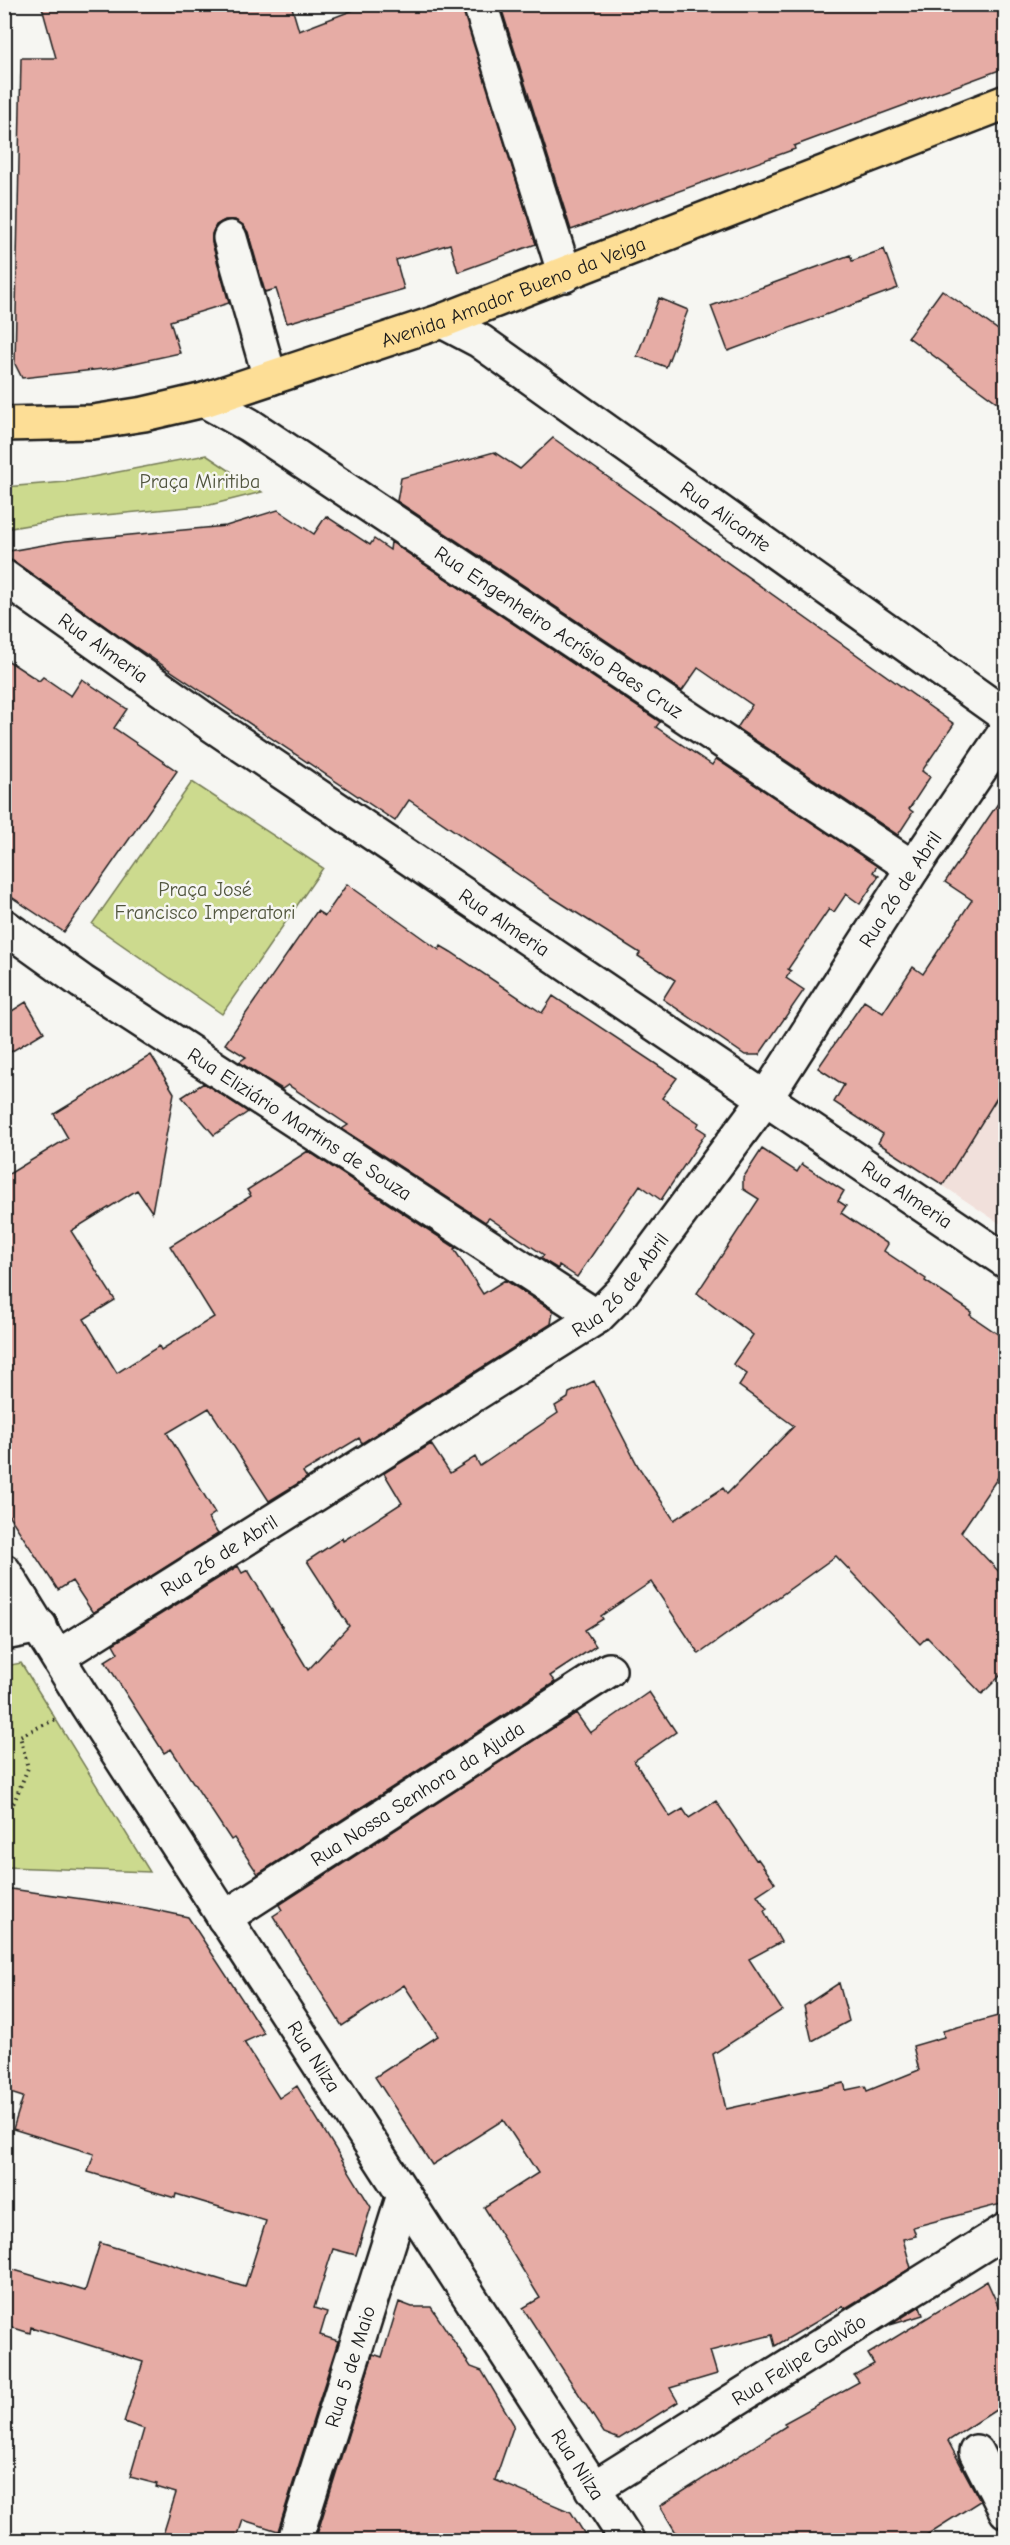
<svg xmlns="http://www.w3.org/2000/svg" width="1010" height="2545" viewBox="0 0 1010 2545" font-family="'Comic Neue',sans-serif">
	<style>
		.built { fill: #f1e0db }
		.green { fill: #ccda8e; stroke: #747b55; stroke-width: 1.5 }
		.building { fill: #e6aca5; stroke: #1c1c1c; stroke-width: 1.5 }
		.lines { fill: none; stroke-linecap: round; stroke-linejoin: round }
		.minor-casing { stroke: #1c1c1c; stroke-width: 38 }
		.major-casing { stroke: #1c1c1c; stroke-width: 38 }
		.path { stroke: #1c1c1c; stroke-width: 4; stroke-dasharray: 1.5 4.5; stroke-linecap: butt }
		.minor { stroke: #f6f6f2; stroke-width: 33 }
		.major { stroke: #fdde96; stroke-width: 33 }
		.labels { text-anchor: middle; stroke-width: 5; stroke-linejoin: round; paint-order: stroke }
		.street-label { font-size: 20px; fill: #1c1c1c; stroke: #f6f6f2 }
		.park-label { font-size: 20px; fill: #51553e; stroke: #f6f6f2 }
	</style>
	<rect width="100%" height="100%" fill="#f6f6f2"/>
	<filter id="ink" filterUnits="userSpaceOnUse"><feTurbulence type="fractalNoise" baseFrequency=".0167" numOctaves="2"/><feDisplacementMap in="SourceGraphic" scale="12" xChannelSelector="R" yChannelSelector="G"/><feConvolveMatrix kernelMatrix="1 2 1 2 8 2 1 2 1" color-interpolation-filters="sRGB"/></filter>
	<g filter="url(#ink)">
		<path class="built" d="M1005 1087V1227L942 1185Z"/>
		<path class="green" d="M206 455 262 492 210 505 63 519 5 529V487L66 482Z
			M192 782 323 868 222 1014 92 924Z
			M21 1663 150 1872 5 1867V1666Z"/>
		<path class="building" d="M41 4H291L299 31 369 4H462L536 244 458 272 450 244 396 260 404 289 287 323 276 289 265 292 248 232 243 225 235 220H225L216 225 212 234V243L229 303 170 321 180 353 112 368 22 378 15 364 21 58H56Z
			M500 4H1005V68L794 146 795 149 571 230Z
			M884 249 898 288 728 351 711 306 850 255 852 261Z
			M942 290 1005 335V408L908 337Z
			M659 298 688 310 666 367 637 356Z
			M553 438 954 724 922 771 930 777 909 809 913 812 898 835 737 728 752 705 698 668 682 691 397 501 401 478 494 452 520 469Z
			M278 510 314 534 326 516 370 545 374 539 390 550 391 542 660 722 656 727 712 765 716 759 877 866 873 872 879 876 860 904 846 894 834 912 829 909 788 969 791 971 786 978 804 990 759 1055H745L663 999 675 980 638 956 640 953 550 896 409 800 395 821 119 636 15 562 4 558V552L66 541 226 526Z
			M4 658 39 681 43 677 71 696 82 679 127 709 114 728 177 771 64 932 4 892Z
			M1005 793V1085L943 1185 878 1143 883 1134 834 1102 844 1085 818 1068 864 1001 883 1013 913 967 923 974 972 900 945 882Z
			M347 884 439 950 441 946 451 952 542 1013 553 996 677 1078 662 1098 699 1123 697 1127 706 1133 661 1200 640 1185 577 1277 559 1265 558 1269 540 1258 544 1255 489 1218 485 1222 342 1129 348 1125 288 1085 282 1089 239 1062 246 1057 225 1044 317 911 325 916Z
			M26 1002 44 1032 4 1056V1016Z
			M151 1055 174 1093 152 1212 137 1190 71 1231 115 1300 84 1319 117 1373 159 1346 161 1350 214 1317 170 1246 251 1196 247 1190 308 1151 456 1248 454 1249 483 1294 505 1280 553 1311 551 1324 362 1443 359 1438 303 1472 307 1478 269 1501 209 1408 167 1433 215 1513 208 1518 218 1534 93 1613 72 1581 58 1590 4 1508V1177L68 1138 54 1114Z
			M204 1083 248 1112 214 1135 182 1097Z
			M762 1149 797 1172 802 1164 844 1191 838 1201 846 1206 841 1213 888 1244 884 1251 926 1279 925 1281 972 1312 970 1315 1005 1339V1467L961 1532 1005 1578V1671L982 1694 927 1637 920 1644 836 1556 699 1654 651 1582 601 1616 603 1619 585 1630 596 1646 550 1676 555 1682 258 1874 234 1838 231 1840 171 1749 164 1753 105 1661 118 1653 113 1644 238 1566 242 1573 248 1570 308 1670 349 1626 307 1561 342 1538 343 1541 402 1503 384 1473 431 1444 450 1473 475 1457 480 1466 558 1413 555 1406 568 1398 569 1393 594 1381 638 1466 674 1520 723 1488 727 1494 794 1426 739 1386 747 1374 733 1364 753 1335 697 1293 759 1199 743 1189V1178Z
			M649 1692 676 1732 634 1761 670 1817 683 1809 689 1818 716 1801 756 1860 758 1859 775 1883 757 1895 767 1909 764 1911 781 1942 749 1959 782 2010 713 2054 726 2109 844 2083 846 2090 865 2086 867 2091 919 2070 913 2046 944 2037 943 2031 1005 2014V2203L913 2227 916 2236 903 2239 911 2268 844 2309 843 2306 775 2346 772 2335 710 2351 717 2374 670 2388 678 2402 619 2439 604 2433 523 2308 540 2298 484 2207 538 2173 503 2120 432 2165 375 2077 438 2036 404 1985 342 2026 273 1916 282 1910 279 1905 576 1713 590 1733Z
			M4 1888 146 1908 188 1917 264 2033 244 2042 279 2098 297 2086 371 2207 356 2255 333 2249 314 2308 327 2312 320 2335 338 2341 278 2531 243 2520 236 2541H161L176 2493 156 2487 157 2484 130 2477 144 2429 124 2422 143 2362 31 2327 30 2333 4 2325V2267L85 2291 100 2243 245 2287 266 2221 176 2194 175 2198 88 2172 94 2154 13 2129 23 2097 4 2091Z
			M839 1983 849 2021 812 2041 804 2006Z
			M987 2281 1005 2321V2404L948 2441 980 2501 917 2541H681L660 2506 786 2426 784 2423 859 2382 854 2375 874 2364 868 2354Z
			M399 2302 412 2307H431L471 2367 482 2371 514 2425 495 2480 571 2512 589 2541H315L373 2354 382 2357Z
			M920 2306 923 2315 890 2325Z"/>
		<g class="lines">
			<defs>
				<g id="minor">
					<path d="M480 4 565 275"/>
					<path d="M230 238 270 378"/>
					<path id="s1" d="M442 321 480 341 1006 716"/>
					<path id="s2" d="M204 400 249 425 913 868"/>
					<path id="s3" d="M4 577 208 722 1006 1261"/>
					<path id="s4" d="M4 926 82 982 597 1317"/>
					<path id="s5" d="M4 1571 87 1705 627 2540"/>
					<path d="M4 1633 40 1626"/>
					<path id="s6" d="M59 1656 597 1317 622 1292 765 1099 913 868 1006 731"/>
					<path id="s7" d="M224 1918 609 1670"/>
					<path d="M976 2452 1006 2511"/>
					<path id="s8" d="M592 2489 1006 2230"/>
					<path id="s9" d="M295 2540 404 2195"/>
				</g>
				<g id="major">
					<path id="s10" d="M4 424 93 422 144 414 204 400 442 321 1006 102"/>
				</g>
			</defs>
			<use href="#minor" class="minor-casing"/>
			<use href="#major" class="major-casing"/>
			<path class="path" d="M4 1811 14 1802 28 1768 20 1736 56 1719"/>
			<use href="#minor" class="minor"/>
			<use href="#major" class="major"/>
		</g>
	</g>
	<g class="labels">
		<g class="street-label">
			<text dy="7" stroke="none"><textPath href="#s10" startOffset="530">Avenida Amador Bueno da Veiga</textPath></text>
			<text dy="7" stroke="none"><textPath href="#s1" startOffset="345">Rua Alicante</textPath></text>
			<text dy="7" stroke="none"><textPath href="#s2" startOffset="424">Rua Engenheiro Acrísio Paes Cruz</textPath></text>
			<text dy="7" stroke="none"><textPath href="#s3" startOffset="122">Rua Almeria</textPath></text>
			<text dy="7" stroke="none"><textPath href="#s6" startOffset="1161">Rua 26 de Abril</textPath></text>
			<text dy="7" stroke="none"><textPath href="#s3" startOffset="608">Rua Almeria</textPath></text>
			<text dy="7" stroke="none"><textPath href="#s4" startOffset="356">Rua Eliziário Martins de Souza</textPath></text>
			<text dy="7" stroke="none"><textPath href="#s3" startOffset="1094">Rua Almeria</textPath></text>
			<text dy="7" stroke="none"><textPath href="#s6" startOffset="675">Rua 26 de Abril</textPath></text>
			<text dy="7" stroke="none"><textPath href="#s6" startOffset="189">Rua 26 de Abril</textPath></text>
			<text dy="7" stroke="none"><textPath href="#s7" startOffset="230">Rua Nossa Senhora da Ajuda</textPath></text>
			<text dy="7" stroke="none"><textPath href="#s5" startOffset="576">Rua Nilza</textPath></text>
			<text dy="7" stroke="none"><textPath href="#s8" startOffset="244">Rua Felipe Galvão</textPath></text>
			<text dy="7" stroke="none"><textPath href="#s9" startOffset="182">Rua 5 de Maio</textPath></text>
			<text dy="7" stroke="none"><textPath href="#s5" startOffset="1062">Rua Nilza</textPath></text>
		</g>
		<g class="park-label">
			<text x="200" y="488">Praça Miritiba</text>
			<text x="205" y="896">Praça José<tspan x="205" dy="23">Francisco Imperatori</tspan></text>
		</g>
	</g>
	<rect width="1010" height="2545" fill="none" stroke="#f6f6f2" stroke-width="24"/>
	<rect x="12" y="12" width="986" height="2521" fill="none" stroke="#1c1c1c" stroke-width="2" filter="url(#ink)"/>
</svg>
